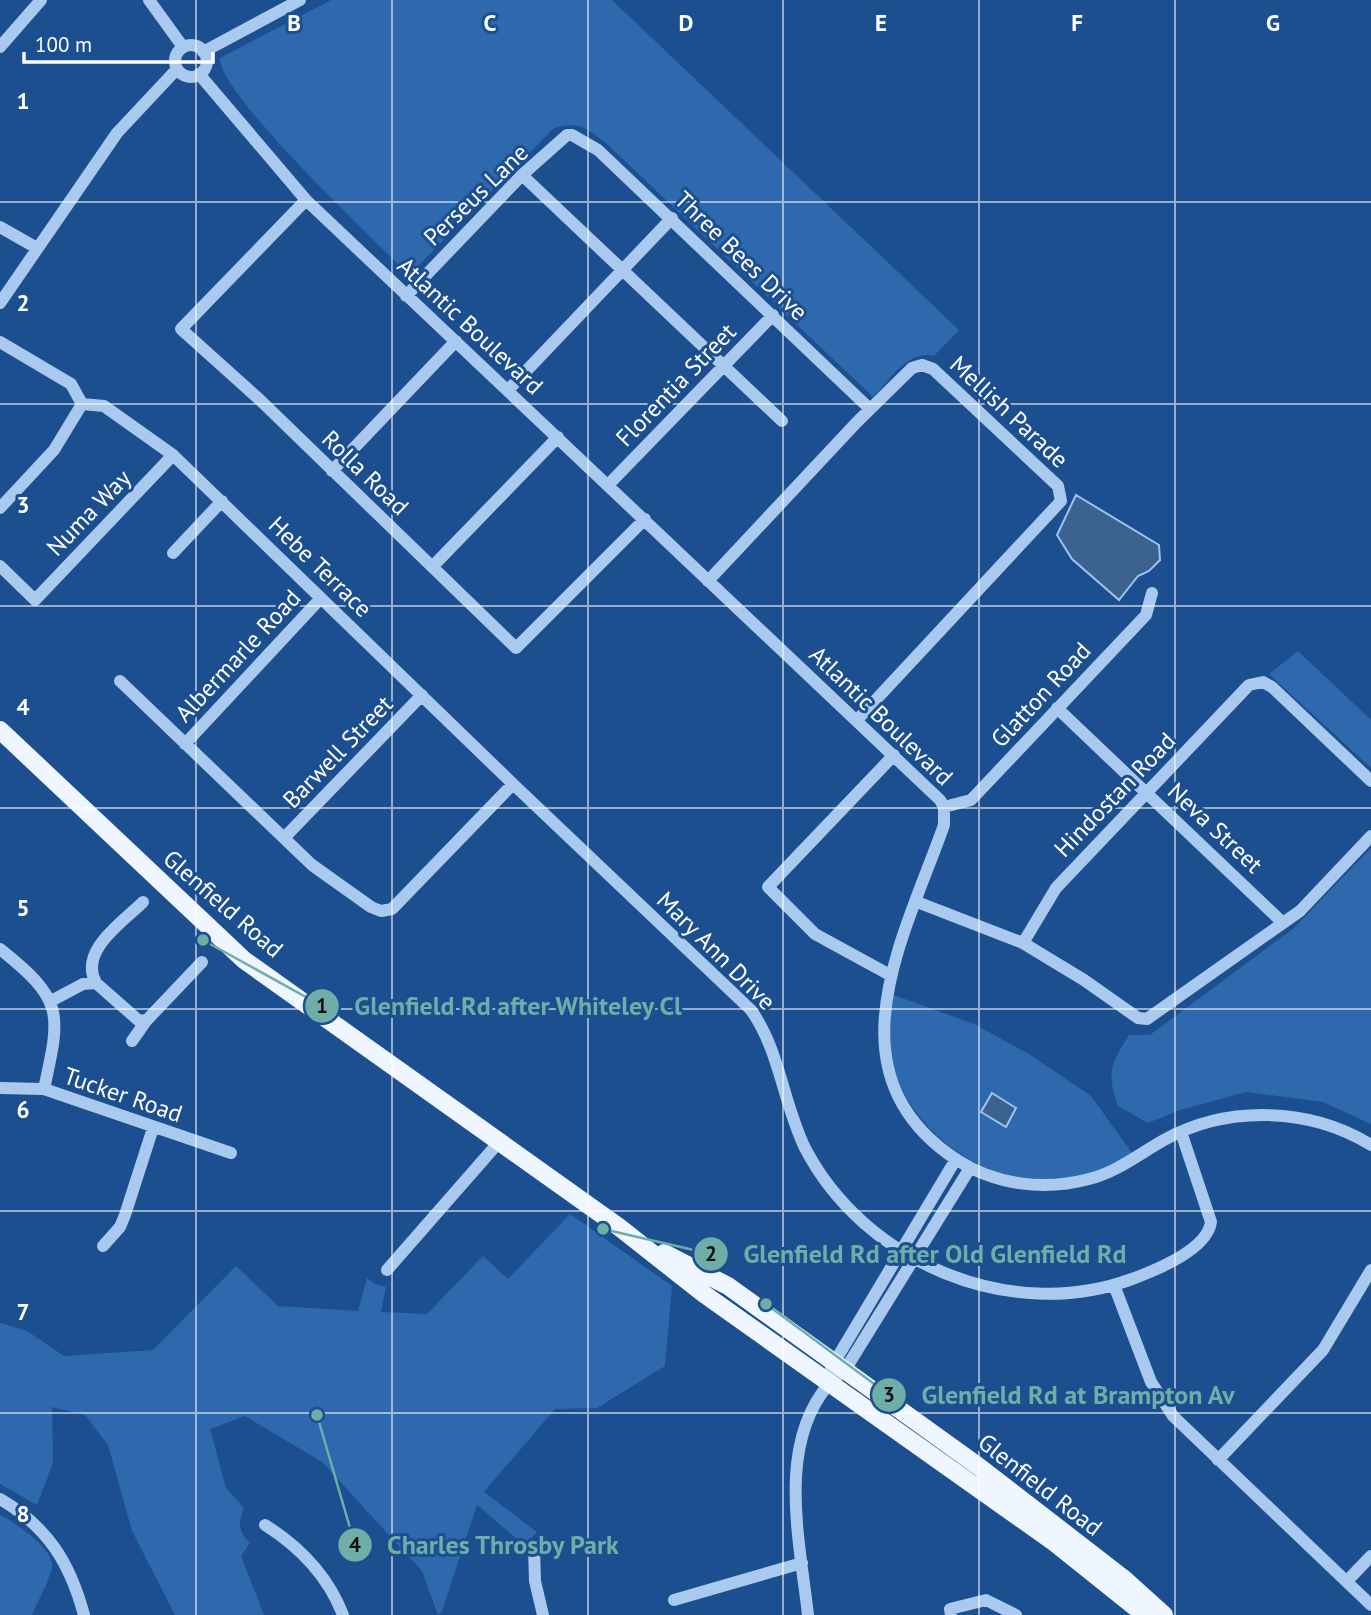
<svg xmlns="http://www.w3.org/2000/svg" width="1371" height="1615" viewBox="0 0 1371 1615" font-family="'PT Sans',sans-serif">
	<style>
		.green { fill: #2e69ad }
		.water { fill: #3c6290; stroke: #9cc4f0; stroke-width: 2 }
		.lines { fill: none; stroke-linecap: round; stroke-linejoin: round }
		.minor { stroke: #a9c9ee; stroke-width: 12 }
		.major { stroke: #f0f6ff; stroke-width: 18 }
		.grid { fill: none; stroke: #fff; stroke-width: 2; stroke-opacity: 0.55 }
		.labels { text-anchor: middle; stroke-width: 6; stroke-linejoin: round; paint-order: stroke }
		.street-label { font-size: 24px; fill: #fff; stroke: #1b4f8f }
		.grid-label { font-size: 23px; text-anchor: middle; font-weight: bold; fill: #fff; stroke: #1b4f8f; stroke-width: 6; stroke-linejoin: round; paint-order: stroke }
		.leader { fill: none; stroke: #6fada8; stroke-width: 2.5 }
		.callout-dot { fill: #6fada8; stroke: #1b4f8f; stroke-width: 2.5 }
		.mark-label { font-size: 21px; text-anchor: middle; font-weight: bold; fill: #111 }
		.callout-label { font-size: 26px; text-anchor: middle; font-weight: bold; fill: #6fada8; stroke: #1b4f8f; stroke-width: 6; stroke-linejoin: round; paint-order: stroke }
	</style>
	<rect width="100%" height="100%" fill="#1b4f8f"/>
	<path class="green" d="M331 0H612L959 330 934 356C908 349 890 380 873 397L606 143C586 128 579 121 554 128L412 272 405 271C374 240 218 93 220 58Z
		M1298 651 1371 720V768L1269 674Z
		M1371 848V1124L1323 1102 1246 1092 1180 1110 1148 1123 1118 1106C1106 1072 1111 1064 1129 1035H1150L1294 928Z
		M891 994 974 1024 1029 1054 1091 1096 1132 1153C1114 1163 1095 1173 1074 1178 997 1196 907 1134 891 1058 887 1038 891 1014 891 994Z
		M570 1214 672 1286 665 1366 597 1408 555 1409 484 1492 537 1532 524 1545 477 1505 442 1611 438 1615 422 1571 322 1462 245 1416 210 1429 226 1488 244 1508C238 1523 238 1532 250 1543L241 1556 264 1615H175L132 1531 108 1445 85 1415 52 1407 53 1463 37 1505 0 1484V1323L27 1331 64 1356 153 1350 236 1266 278 1306 358 1311 367 1278 375 1284 386 1287 381 1312 427 1314 483 1256 508 1279Z
		M0 1515C15 1522 56 1550 52 1568 48 1584 38 1600 32 1615H0Z"/>
	<path class="water" d="M1076 495 1159 545 1160 560 1149 571 1138 576 1119 600 1072 559 1057 535Z
		M992 1093 1016 1108 1006 1127 981 1112Z"/>
	<g class="lines">
		<path class="minor" d="M149 0 183 47
			M175 61a16 16 0 1 1 32 0a16 16 0 1 1-32 0Z
			M0 47 41 0
			M203 52 300 0
			M199 74 306 200 940 800 944 807V825C904 938 826 1074 957 1160 996 1185 1044 1191 1089 1179 1117 1172 1139 1154 1164 1140 1227 1105 1310 1107 1371 1145
			M522 175 782 421
			M306 200 181 329 260 400 516 648 645 519
			M0 227 37 248
			M406 296 522 175 567 135H572L598 150 870 409
			M0 303 117 133 177 69
			M0 342 71 384 82 404 54 450 0 508
			M508 390 672 218
			M82 404 104 406 173 455 513 784
			M332 471 456 341
			M609 484 773 315
			M173 553 222 501
			M0 566 35 600 173 455
			M433 566 558 437
			M708 581 857 422 912 368 922 365 933 369 1058 486 1061 501 857 720
			M120 681 312 865 371 907 381 911 392 909 513 784 751 1010C780 1051 783 1103 805 1148 864 1262 1010 1324 1132 1279 1156 1270 1207 1250 1211 1222L1181 1132
			M1057 708 1283 923
			M185 744 321 598
			M944 807 971 800 1146 615 1152 593
			M284 838 422 695
			M917 902 1023 943 1084 980 1138 1018 1147 1019 1300 911 1371 836
			M1023 943 1056 888 1249 685 1263 682 1272 687 1371 781
			M0 949C64 1000 61 1012 44 1089
			M890 975 815 934 768 887 894 755
			M96 983C78 951 123 922 143 902
			M51 1001 83 984 96 983 138 1020 146 1021 202 962
			M132 1041 146 1021
			M0 1088 44 1089 231 1153
			M103 1246 120 1227 125 1215 153 1128
			M387 1270 499 1142
			M1114 1285 1151 1382 1173 1416 1371 1605
			M831 1368 956 1159
			M1218 1460 1323 1350 1371 1270
			M0 1499C48 1527 70 1563 84 1615
			M265 1525C300 1547 328 1576 343 1615
			M534 1548 535 1581 543 1615
			M1347 1581 1371 1556
			M674 1600 802 1563
			M808 1615C800 1542 776 1445 829 1384 833 1379 840 1375 845 1370L970 1168
			M951 1615 950 1609 986 1600 1016 1615"/>
		<path class="major" d="M0 730 244 960 619 1227 704 1294 1055 1543 1145 1615
			M664 1253 728 1286 978 1466 1123 1578 1164 1615"/>
	</g>
	<path class="grid" d="M196 0V1615M392 0V1615M588 0V1615M783 0V1615M979 0V1615M1175 0V1615M0 202H1371M0 404H1371M0 606H1371M0 808H1371M0 1009H1371M0 1211H1371M0 1413H1371"/>
	<g class="labels">
		<g class="street-label">
			<text transform="translate(476 195) rotate(-44)" y="8">Perseus Lane</text>
			<text transform="translate(741 256) rotate(44)" y="8">Three Bees Drive</text>
			<text transform="translate(470 326) rotate(43)" y="8">Atlantic Boulevard</text>
			<text transform="translate(676 385) rotate(-46)" y="8">Florentia Street</text>
			<text transform="translate(1009 412) rotate(43)" y="8">Mellish Parade</text>
			<text transform="translate(365 473) rotate(44)" y="8">Rolla Road</text>
			<text transform="translate(89 513) rotate(-46)" y="8">Numa Way</text>
			<text transform="translate(320 567) rotate(44)" y="8">Hebe Terrace</text>
			<text transform="translate(238 656) rotate(-47)" y="8">Albermarle Road</text>
			<text transform="translate(1041 695) rotate(-47)" y="8">Glatton Road</text>
			<text transform="translate(881 716) rotate(44)" y="8">Atlantic Boulevard</text>
			<text transform="translate(338 752) rotate(-46)" y="8">Barwell Street</text>
			<text transform="translate(1115 795) rotate(-46)" y="8">Hindostan Road</text>
			<text transform="translate(1215 828) rotate(43)" y="8">Neva Street</text>
			<text transform="translate(223 904) rotate(41)" y="8">Glenfield Road</text>
			<text transform="translate(716 951) rotate(45)" y="8">Mary Ann Drive</text>
			<text transform="translate(123 1095) rotate(19)" y="8">Tucker Road</text>
			<text transform="translate(1040 1485) rotate(38)" y="8">Glenfield Road</text>
		</g>
	</g>
	<g class="grid-label">
		<text x="294" y="31">B</text>
		<text x="490" y="31">C</text>
		<text x="686" y="31">D</text>
		<text x="881" y="31">E</text>
		<text x="1077" y="31">F</text>
		<text x="1273" y="31">G</text>
		<text x="23" y="109">1</text>
		<text x="23" y="311">2</text>
		<text x="23" y="513">3</text>
		<text x="23" y="715">4</text>
		<text x="23" y="916">5</text>
		<text x="23" y="1118">6</text>
		<text x="23" y="1320">7</text>
		<text x="23" y="1522">8</text>
	</g>
	<path class="leader" d="M203 940L322 1006M603 1229L711 1254M766 1304L889 1395M317 1415L355 1545"/>
	<g class="callout-dot">
		<circle cx="203" cy="940" r="7"/>
		<circle cx="603" cy="1229" r="7"/>
		<circle cx="766" cy="1304" r="7"/>
		<circle cx="317" cy="1415" r="7"/>
		<circle cx="322" cy="1006" r="18"/>
		<circle cx="711" cy="1254" r="18"/>
		<circle cx="889" cy="1395" r="18"/>
		<circle cx="355" cy="1545" r="18"/>
	</g>
	<g class="mark-label">
		<text x="322" y="1013">1</text>
		<text x="711" y="1261">2</text>
		<text x="889" y="1402">3</text>
		<text x="355" y="1552">4</text>
	</g>
	<g class="callout-label">
		<text x="518" y="1015">Glenfield Rd after Whiteley Cl</text>
		<text x="935" y="1263">Glenfield Rd after Old Glenfield Rd</text>
		<text x="1078" y="1404">Glenfield Rd at Brampton Av</text>
		<text x="503" y="1554">Charles Throsby Park</text>
	</g>
	<path d="M24 52v10h189v-10" fill="none" stroke="#ffffff" stroke-width="3.5"/>
	<text x="35" y="52" font-size="21" fill="#ffffff" stroke="#1b4f8f" stroke-width="5" paint-order="stroke">100 m</text>
</svg>
